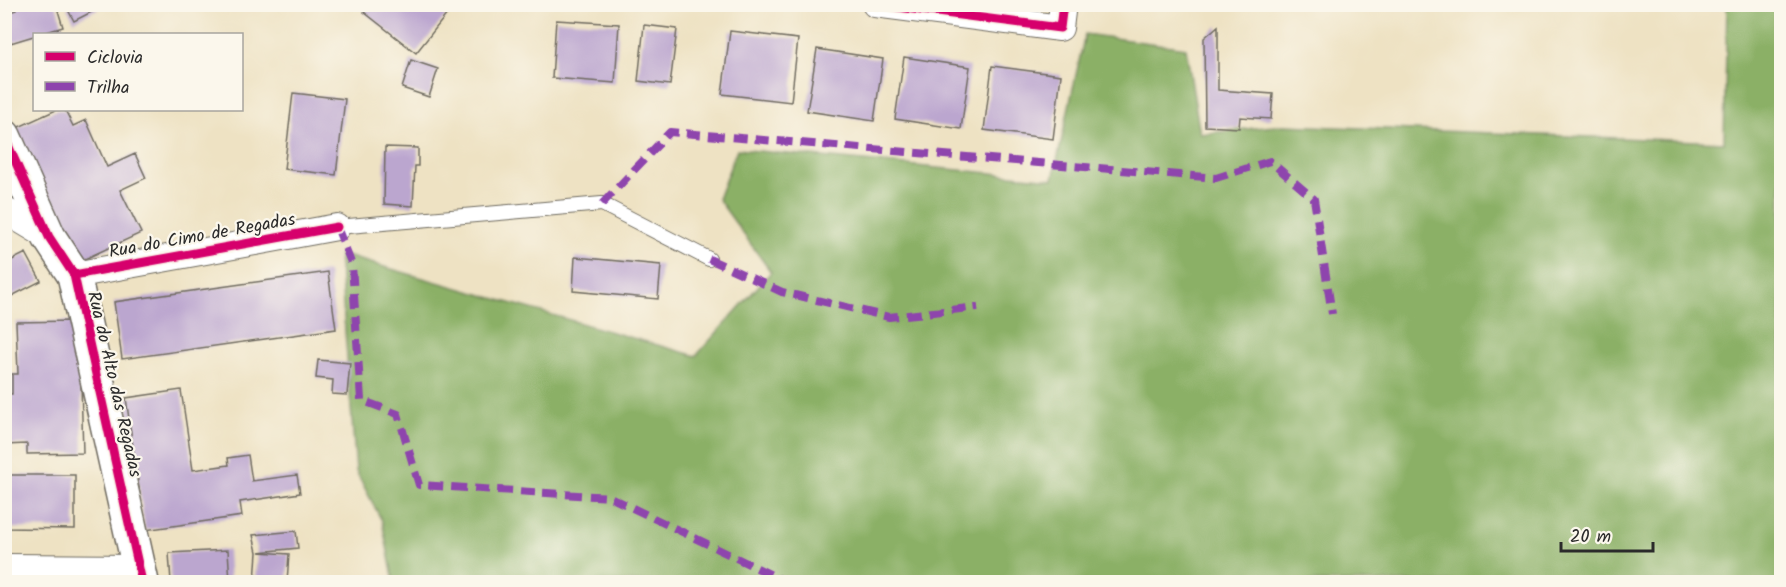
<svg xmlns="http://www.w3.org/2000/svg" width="1786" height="587" viewBox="0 0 1786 587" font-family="Kalam,sans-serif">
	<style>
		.forest { fill: #8bb066; stroke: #5b6e48; stroke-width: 1.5 }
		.building { fill: #bba6cf }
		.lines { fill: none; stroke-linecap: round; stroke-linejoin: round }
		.lane-casing { stroke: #6f6b60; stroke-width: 16 }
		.street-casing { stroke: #6f6b60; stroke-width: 28 }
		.secondary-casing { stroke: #6f6b60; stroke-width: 36 }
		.lane { stroke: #fff; stroke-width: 14 }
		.street { stroke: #fff; stroke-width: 26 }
		.secondary { stroke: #fff; stroke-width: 33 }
		.quiet { stroke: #8e44ad; stroke-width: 8; stroke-dasharray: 15 8; stroke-linecap: butt }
		.cycleway-casing { stroke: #fbf7ec; stroke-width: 13 }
		.cycleway { stroke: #d6006c; stroke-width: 9 }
		.labels { text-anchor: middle; stroke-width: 4.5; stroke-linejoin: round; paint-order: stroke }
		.street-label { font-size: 18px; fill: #2b2b2b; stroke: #fbf7ec }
	</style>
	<rect width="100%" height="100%" fill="#fbf7ec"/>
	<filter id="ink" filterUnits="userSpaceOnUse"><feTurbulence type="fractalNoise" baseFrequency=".0167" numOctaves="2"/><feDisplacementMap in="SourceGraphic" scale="12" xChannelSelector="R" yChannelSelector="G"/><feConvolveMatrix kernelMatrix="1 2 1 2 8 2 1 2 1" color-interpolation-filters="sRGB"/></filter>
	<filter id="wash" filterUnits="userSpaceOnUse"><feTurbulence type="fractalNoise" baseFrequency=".008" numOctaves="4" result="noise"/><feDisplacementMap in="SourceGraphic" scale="24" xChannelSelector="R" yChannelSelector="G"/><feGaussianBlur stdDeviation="1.35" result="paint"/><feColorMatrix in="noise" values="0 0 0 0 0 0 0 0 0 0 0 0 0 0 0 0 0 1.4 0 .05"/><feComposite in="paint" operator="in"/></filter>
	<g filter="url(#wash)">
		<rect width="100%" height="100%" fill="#eee2c3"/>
		<path class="forest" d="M1727 5H1781V582H394L382 521 356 471 339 254 696 356 771 272 718 199 737 149 1053 179 1085 34 1186 48 1200 134 1283 125 1724 142Z"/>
		<g id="blocks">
			<path class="building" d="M15 4H56L63 27 4 45V14L16 10Z
				M73 4H107L74 21 67 8Z
				M369 4H455L416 53 364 12Z
				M556 20 619 24 615 83 552 78Z
				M644 25 677 29 670 85 638 81Z
				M1218 26V90L1273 94 1271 119 1240 117 1239 128 1205 126 1204 38Z
				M730 31 798 39 791 102 722 94Z
				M817 49 883 59 874 121 807 111Z
				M904 57 970 67 961 129 895 119Z
				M411 60 438 69 429 97 402 88Z
				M992 66 1061 75 1053 139 984 130Z
				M293 93 345 99 336 175 284 169Z
				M56 110H65L73 126 86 120 107 167 135 154 146 178 120 190 141 233 76 263 12 130Z
				M385 147 418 148V166H415L413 206 384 204Z
				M26 253 41 281 4 300V264Z
				M575 257 661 265 658 299 573 291Z
				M328 272 336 329 122 359 114 302Z
				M73 321 80 350 83 453 27 454V444L4 445V394H12V374H18L16 322Z
				M318 360 350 363 347 395 332 394 333 380 316 378Z
				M181 390 193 470 229 465 228 458 248 455 252 481 297 475 300 493 240 502 242 516 145 530 126 398Z
				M4 475H75V529L4 528Z
				M296 531 298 548 259 552 289 554 287 582H255L257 552 253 535Z
				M228 550 230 582H171L169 553Z"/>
		</g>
	</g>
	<g filter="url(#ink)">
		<use href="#blocks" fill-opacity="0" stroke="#6f6b60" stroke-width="1.5"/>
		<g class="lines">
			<defs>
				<path id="lane" d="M337 227 602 204 709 259"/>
				<path id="street" d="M875 4 1060 28 1063 4
					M4 210 49 237
					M74 275 337 227
					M4 567 139 568"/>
				<path id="secondary" d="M4 136 49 237 74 275 142 582"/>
			</defs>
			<use href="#lane" class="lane-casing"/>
			<use href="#street" class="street-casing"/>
			<use href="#secondary" class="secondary-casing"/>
			<use href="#lane" class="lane"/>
			<use href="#street" class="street"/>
			<use href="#secondary" class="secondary"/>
			<path class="quiet" d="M602 204 670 132 1216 178 1270 161 1314 199 1332 314
				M337 227 352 265 361 400 398 414 419 485 610 497 786 582
				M709 259 782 292 889 317 978 307"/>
			<defs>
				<path id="cycleway" d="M875 4 1060 28 1063 4
					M4 136 49 237 74 275 142 582
					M74 275 337 227"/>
			</defs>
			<use href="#cycleway" class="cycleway-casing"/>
			<use href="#cycleway" class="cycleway"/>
		</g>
	</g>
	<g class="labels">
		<g class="street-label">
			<text transform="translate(202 235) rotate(-10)" y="6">Rua do Cimo de Regadas</text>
			<text transform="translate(115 384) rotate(77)" y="6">Rua do Alto das Regadas</text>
		</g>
	</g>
	<rect width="1786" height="587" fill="none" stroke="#fbf7ec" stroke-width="24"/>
	<rect x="33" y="33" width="210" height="78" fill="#fbf7ec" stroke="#a8a59f" stroke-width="1.5"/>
	<rect x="45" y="52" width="30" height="9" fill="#d6006c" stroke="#a8a59f" stroke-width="1.5"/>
	<text x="87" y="63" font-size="18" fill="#2b2b2b">Ciclovia</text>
	<rect x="45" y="82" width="30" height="9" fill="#8e44ad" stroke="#a8a59f" stroke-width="1.5"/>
	<text x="87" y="93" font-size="18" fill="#2b2b2b">Trilha</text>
	<path d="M1561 542v9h92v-9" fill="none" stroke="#2b2b2b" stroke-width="3"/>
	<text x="1570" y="542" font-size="18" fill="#2b2b2b" stroke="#fbf7ec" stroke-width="4.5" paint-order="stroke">20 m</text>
</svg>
